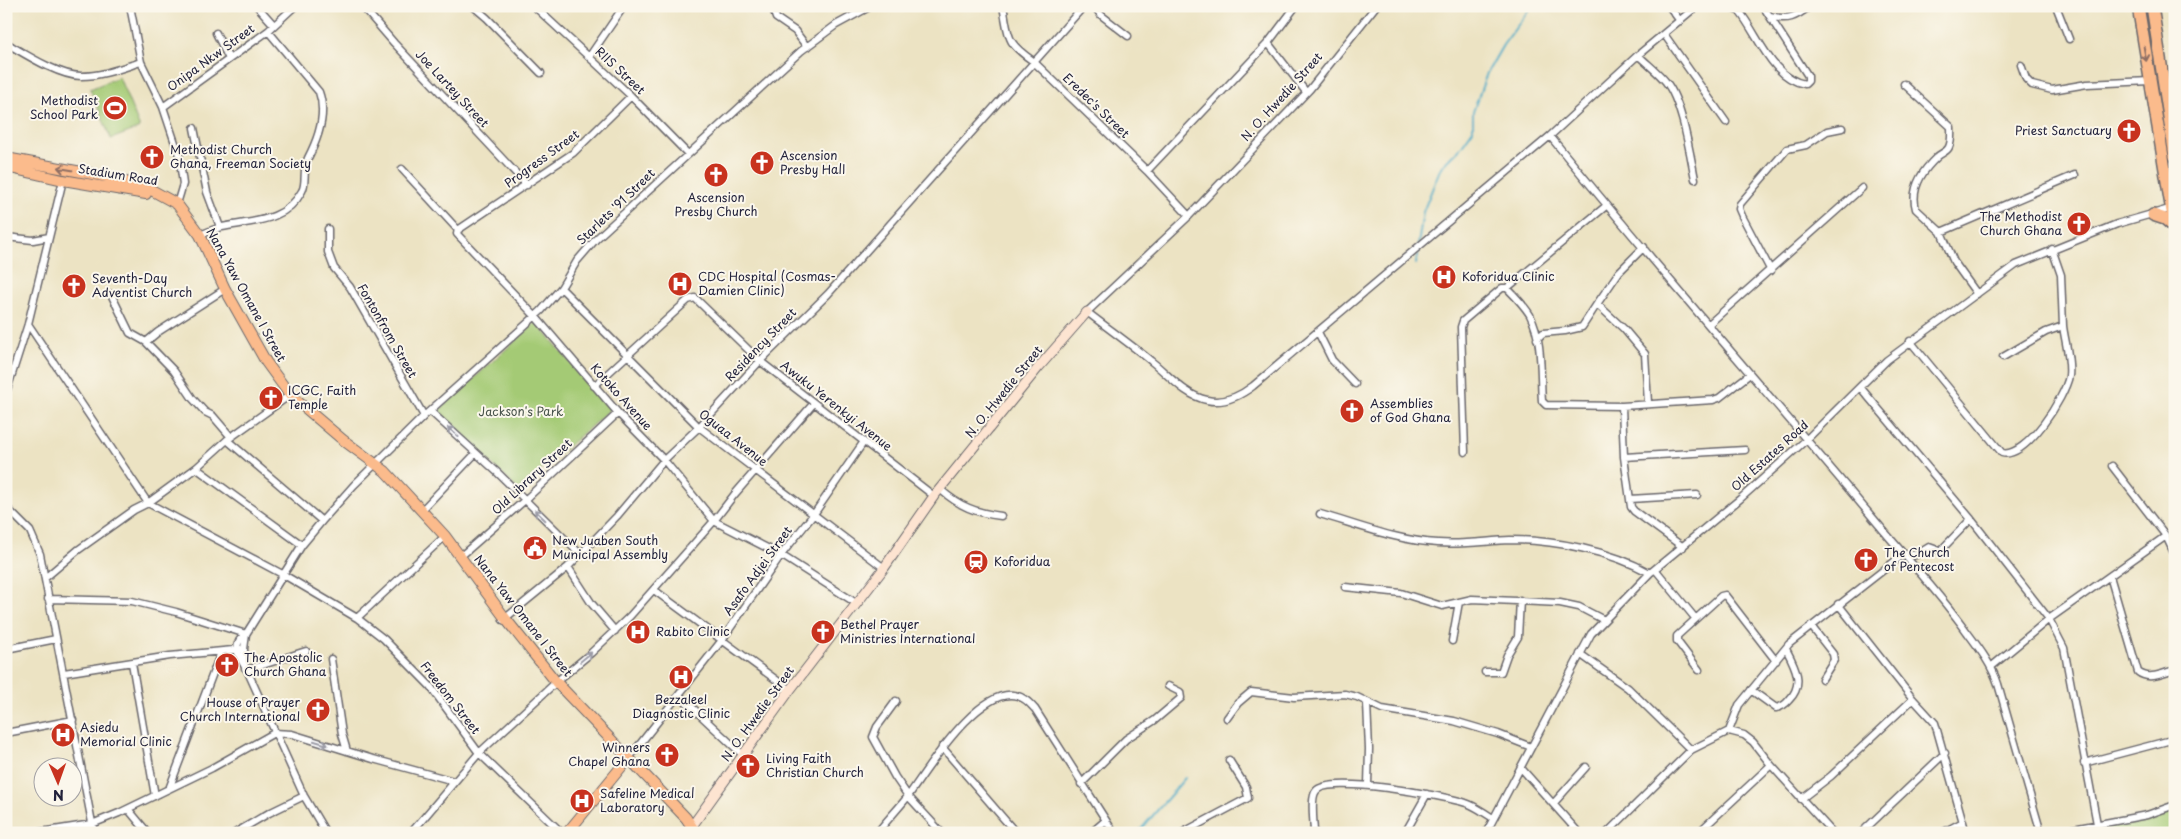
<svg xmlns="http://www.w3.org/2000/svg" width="2181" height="839" viewBox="0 0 2181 839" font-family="'Playpen Sans',sans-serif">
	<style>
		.green { fill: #a4ca74; stroke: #637658 }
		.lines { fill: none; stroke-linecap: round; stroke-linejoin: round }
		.stream { stroke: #47a9c6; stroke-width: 2 }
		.street-casing { stroke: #69666b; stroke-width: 9 }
		.secondary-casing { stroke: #69666b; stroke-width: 11 }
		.primary-casing { stroke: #69666b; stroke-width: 12 }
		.highway-casing { stroke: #69666b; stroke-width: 14 }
		.street { stroke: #fff; stroke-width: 6 }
		.secondary { stroke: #fde4d1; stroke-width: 9 }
		.primary { stroke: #fbbb8c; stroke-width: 10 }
		.highway { stroke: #fbbb8c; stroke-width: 11 }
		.oneway { stroke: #8e6e64 }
		.oneway2 { stroke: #9c9ca7 }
		.labels { text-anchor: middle; stroke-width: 4; stroke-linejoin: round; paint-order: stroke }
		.street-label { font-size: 12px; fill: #22223b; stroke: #fbf7ec }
		.poi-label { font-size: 12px; fill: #22223b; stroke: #fbf7ec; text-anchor: start }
		.park-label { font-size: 12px; fill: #49544c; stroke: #fbf7ec }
	</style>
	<rect width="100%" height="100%" fill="#fbf7ec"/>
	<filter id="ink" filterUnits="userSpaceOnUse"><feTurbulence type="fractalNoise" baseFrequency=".02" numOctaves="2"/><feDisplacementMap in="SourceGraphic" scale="10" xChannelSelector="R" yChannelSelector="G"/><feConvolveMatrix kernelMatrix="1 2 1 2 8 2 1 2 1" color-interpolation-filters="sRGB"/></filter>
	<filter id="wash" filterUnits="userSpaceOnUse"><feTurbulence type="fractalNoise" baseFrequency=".0096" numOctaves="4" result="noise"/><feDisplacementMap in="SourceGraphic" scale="20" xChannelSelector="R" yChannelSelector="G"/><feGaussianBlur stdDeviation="1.12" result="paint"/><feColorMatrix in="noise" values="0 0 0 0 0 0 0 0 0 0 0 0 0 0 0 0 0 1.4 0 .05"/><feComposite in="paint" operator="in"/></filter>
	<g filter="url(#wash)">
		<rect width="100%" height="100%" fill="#ece3c3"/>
		<path class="green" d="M119 77 140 128 111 139 90 89Z
			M536 322 611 409 518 490 438 411Z
			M2175 812V833H2088Z"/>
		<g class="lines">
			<path class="stream" d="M1418 245 1423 212 1441 167 1461 147 1473 130V112L1487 73 1503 45 1532 6
				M1416 264 1418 249
				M1138 833 1185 778"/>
		</g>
	</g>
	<g filter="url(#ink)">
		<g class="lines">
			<defs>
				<path id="street" d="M130 6 141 62 163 107 179 155 183 184 177 204
					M257 6 274 25
					M362 6 394 43 527 185
					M473 6 487 18 541 73
					M534 6 631 96 688 154
					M772 6 776 18 795 31 807 47
					M1003 6C1009 36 1005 42 1033 61L1147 171 1189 216
					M1094 6 1101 15 1128 36
					M1376 6 1310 89 1189 216 1087 312C1109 329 1130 344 1151 361 1168 374 1185 396 1207 400 1224 404 1240 396 1253 386L1550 136 1638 55 1697 6
					M1669 6 1680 21
					M1716 6 1731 8 1739 11C1758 34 1772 79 1805 84L1808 81V76L1763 6
					M2056 6 2069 39
					M1770 16C1788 21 1796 17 1810 6
					M216 33 229 59
					M1664 34 1726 122
					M6 43C25 54 59 76 81 76 102 76 122 68 141 62
					M1268 43 1306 92
					M1638 55C1647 64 1658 72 1666 82 1682 101 1690 154 1695 179
					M589 57 624 6
					M2021 65 2026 79 2032 85 2052 90 2087 84 2150 81
					M1904 84 1951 127C1951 133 1952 141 1949 147 1947 152 1941 153 1937 157 1922 171 1910 188 1916 209L1941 232
					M163 107 268 31 295 6
					M194 128 207 192 220 227
					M1550 136C1657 268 1769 394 1878 524 1908 560 1940 594 1967 632 1979 648 1992 665 1998 684L2041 833
					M402 169 458 230 457 234 535 316 618 413 664 460 714 521 781 555 856 603
					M1147 171 1268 43 1296 6
					M328 229V252L334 268 350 287 424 416
					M458 230 573 153 631 96
					M200 235C207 232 214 229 222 227 252 221 286 222 302 191 307 183 302 170 308 158 318 139 327 114 319 92L268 31
					M6 237 33 240 49 237
					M1771 271 1742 216 1739 209 1740 204 1787 149 1806 145 1827 131 1842 128
					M561 288 699 427 884 568
					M1507 288 1606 206
					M111 294 130 333 146 342 158 332 225 289
					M1977 294 1954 262 1941 232 2075 175
					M1597 304 1619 272 1644 247
					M28 324 148 503 284 575 357 618 384 639 430 686 479 753 562 833
					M1709 324 1862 188
					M1318 332 1332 360 1355 384
					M1537 339 1543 333 1565 331 1582 327 1597 304 1624 329 1645 354 1648 403
					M1910 341 2002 453C2026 459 2065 397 2069 376 2071 360 2065 342 2063 326
					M146 342 174 371 193 399 205 412 213 416 231 437
					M2003 357 2046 332 2063 326 2061 275 2052 249
					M594 386 688 300 695 298 760 361 934 496
					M1860 387 1971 519 2049 619 2064 648 2097 824
					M6 393 28 324 63 180
					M1622 406 1624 457 1631 507 1634 511 1683 547
					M430 411 498 473 580 554
					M227 440 322 521
					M1465 452 1461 327 1463 321 1502 288H1507C1515 296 1524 305 1530 315 1543 340 1540 374 1542 401L1546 405 1622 406 1713 400 1719 398 1750 374
					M1624 457 1745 450
					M2112 466 2166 536 2175 555
					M196 468 302 545
					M941 490C959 506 976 513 1001 516
					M1630 499 1697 495
					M6 507 30 531 40 554 94 833
					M422 510 476 453
					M1320 514C1358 525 1398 541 1438 543 1462 545 1486 541 1510 540 1555 540 1611 551 1650 573
					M461 556 525 500 618 413
					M568 567 592 604 615 631
					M1655 569 1695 618
					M2110 576 2138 672C2149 681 2163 673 2175 670
					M45 578 78 550 134 510 148 503 196 468 227 440 290 395
					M1345 587 1401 593 1442 606 1472 599 1560 603 1579 607 1604 620
					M654 590 790 690
					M48 599 132 601 176 612 246 634
					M1838 604 1913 699 1935 723 1966 833
					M357 618 442 539
					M503 620 568 567 617 516 664 460 699 427 760 361 828 294 1084 6
					M1811 626 1833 654 1834 660 1822 679
					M1452 641 1459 602
					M6 649 56 639
					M1580 654 1628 688 1691 750
					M331 659 342 734 347 751
					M132 663 155 796
					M1991 667 2049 619 2166 536
					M245 668 244 649 246 634
					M247 670 306 651
					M1699 670 1677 641V636L1721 596 1725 595 1776 661
					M1485 672H1501L1507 655 1518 637 1520 600
					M64 673 170 656 244 649
					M556 682 591 653 630 616 714 521 734 495 814 403
					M1751 690 1776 708C1782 707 1785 705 1789 700 1805 684 1795 666 1786 649
					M680 696 743 755
					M896 701 877 727 873 737 895 777 908 796 942 833
					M1367 703 1369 749 1368 785
					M1227 718 1238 703 1251 692 1294 697 1345 694 1357 697 1382 709 1454 721 1498 734 1531 747
					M1729 731 1739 705 1789 644 1904 554 1916 555 1929 547 1943 552 1944 547 1971 519
					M6 733 73 720
					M942 747 1016 833
					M629 758 722 640 781 555 814 514 863 443
					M2084 763 2175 739
					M1521 768 1579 833
					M1081 784 1126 739 1155 720 1181 698 1180 692 1168 686
					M169 789 221 652
					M1801 799 1831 776 1913 699
					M1553 804 1586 767
					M128 809 148 833
					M35 833 92 824 119 813 212 768 274 733 292 734 373 759 454 781
					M235 833 269 813 304 796
					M326 833 304 796 247 670C239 657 230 645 246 634L302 545 322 521 354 485 424 416 541 311 561 288 577 261 596 239 801 51 836 25 871 6
					M411 833 479 753 553 685
					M877 833C887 820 899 808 909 795 926 771 986 674 1024 699 1028 701 1032 706 1035 709L1114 833
					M1091 833 1105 821
					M1182 833 1248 798 1246 787 1229 760
					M1314 833C1314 823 1310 798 1316 791 1328 774 1445 796 1466 803 1476 806 1484 813 1493 818
					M1405 833 1427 794
					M1486 833 1591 634 1650 573 1740 499 1806 440 1887 360 2016 265 2117 224 2173 208
					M1607 833 1691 750 1729 731 1744 735 1753 742 1771 765 1833 833
					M1698 833 1771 765
					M1861 833 1945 753
					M1942 833 1963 822
					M2052 833 2147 815 2175 805"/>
				<path id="secondary" d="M687 833 790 690 884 568 934 496 1038 368 1087 312"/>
				<path id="primary" d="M6 158 98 175 146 187 177 204 200 235 225 289 266 362 290 395 343 440 385 471 445 536 505 618 556 682 686 818 696 833
					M6 167 63 180 146 194
					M567 833 627 760"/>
				<path id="highway" d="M2138 6 2175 230
					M2152 6 2175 156
					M2153 215 2165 219 2174 227"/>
			</defs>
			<use href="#street" class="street-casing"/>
			<use href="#secondary" class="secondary-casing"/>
			<use href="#primary" class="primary-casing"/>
			<use href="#highway" class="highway-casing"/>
			<use href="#street" class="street"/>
			<use href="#secondary" class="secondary"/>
			<use href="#primary" class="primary"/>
			<use href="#highway" class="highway"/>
		</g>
		<defs><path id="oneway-shaft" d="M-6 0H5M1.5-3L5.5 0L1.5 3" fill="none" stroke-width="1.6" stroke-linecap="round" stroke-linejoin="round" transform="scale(1.25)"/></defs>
		<g class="oneway">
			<use href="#oneway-shaft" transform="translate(2145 54) rotate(80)"/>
			<use href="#oneway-shaft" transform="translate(65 169) rotate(-170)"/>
		</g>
		<g class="oneway2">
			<use href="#oneway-shaft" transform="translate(453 432) rotate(-138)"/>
			<use href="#oneway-shaft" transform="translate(540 515) rotate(-136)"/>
			<use href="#oneway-shaft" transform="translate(586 657) rotate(-40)"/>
			<use href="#oneway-shaft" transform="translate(321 743) rotate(17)"/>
		</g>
	</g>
	<defs>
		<symbol id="stadium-disc" viewBox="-11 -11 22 22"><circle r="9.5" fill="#c8321e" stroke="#fbf7ec"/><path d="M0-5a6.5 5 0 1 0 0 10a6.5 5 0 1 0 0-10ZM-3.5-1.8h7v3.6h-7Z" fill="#fff"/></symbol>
		<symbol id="church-disc" viewBox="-11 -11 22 22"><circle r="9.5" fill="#c8321e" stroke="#fbf7ec"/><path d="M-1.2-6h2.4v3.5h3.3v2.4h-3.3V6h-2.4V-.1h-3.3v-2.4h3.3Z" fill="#fff"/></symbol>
		<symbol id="hospital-disc" viewBox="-11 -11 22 22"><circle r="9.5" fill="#c8321e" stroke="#fbf7ec"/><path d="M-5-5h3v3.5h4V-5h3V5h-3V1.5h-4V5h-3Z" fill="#fff"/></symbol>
		<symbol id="civic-disc" viewBox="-11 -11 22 22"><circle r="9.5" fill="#c8321e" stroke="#fbf7ec"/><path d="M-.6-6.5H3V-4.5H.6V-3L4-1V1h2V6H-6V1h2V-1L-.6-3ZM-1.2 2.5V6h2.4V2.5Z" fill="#fff"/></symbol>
		<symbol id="station-disc" viewBox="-11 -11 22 22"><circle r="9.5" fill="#c8321e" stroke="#fbf7ec"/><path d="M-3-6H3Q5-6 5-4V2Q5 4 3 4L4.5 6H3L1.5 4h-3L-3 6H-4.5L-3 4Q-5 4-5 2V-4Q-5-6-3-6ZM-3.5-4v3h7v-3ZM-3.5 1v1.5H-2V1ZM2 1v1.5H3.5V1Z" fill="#fff"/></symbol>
	</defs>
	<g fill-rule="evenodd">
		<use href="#stadium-disc" x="101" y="94" width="28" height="28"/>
		<use href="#church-disc" x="2115" y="117" width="28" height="28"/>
		<use href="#church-disc" x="138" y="143" width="28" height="28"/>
		<use href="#church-disc" x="748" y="149" width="28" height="28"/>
		<use href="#church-disc" x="702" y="161" width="28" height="28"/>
		<use href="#church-disc" x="2065" y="210" width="28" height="28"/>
		<use href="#hospital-disc" x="1430" y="263" width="28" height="28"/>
		<use href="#hospital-disc" x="666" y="270" width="28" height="28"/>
		<use href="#church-disc" x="60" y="272" width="28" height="28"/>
		<use href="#church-disc" x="257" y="384" width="28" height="28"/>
		<use href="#church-disc" x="1338" y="397" width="28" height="28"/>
		<use href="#civic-disc" x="521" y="534" width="28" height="28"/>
		<use href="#church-disc" x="1852" y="546" width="28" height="28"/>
		<use href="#station-disc" x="962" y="548" width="28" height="28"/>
		<use href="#hospital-disc" x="624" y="618" width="28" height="28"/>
		<use href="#church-disc" x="809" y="618" width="28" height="28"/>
		<use href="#church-disc" x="213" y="651" width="28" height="28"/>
		<use href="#hospital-disc" x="667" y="663" width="28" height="28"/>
		<use href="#church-disc" x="304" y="696" width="28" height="28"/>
		<use href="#hospital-disc" x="49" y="721" width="28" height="28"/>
		<use href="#church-disc" x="653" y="741" width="28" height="28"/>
		<use href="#church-disc" x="734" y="752" width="28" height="28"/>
		<use href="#hospital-disc" x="568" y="787" width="28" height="28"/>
	</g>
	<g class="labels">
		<g class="street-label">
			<text transform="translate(211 58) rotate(-36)" y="4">Onipa Nkw Street</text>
			<text transform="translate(620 71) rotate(43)" y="4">RIIS Street</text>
			<text transform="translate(452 89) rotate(47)" y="4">Joe Lartey Street</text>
			<text transform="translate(1282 97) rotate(-48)" y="4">N. O. Hwedie Street</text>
			<text transform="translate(1096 106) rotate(44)" y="4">Eredec's Street</text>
			<text transform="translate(542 159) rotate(-36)" y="4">Progress Street</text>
			<text transform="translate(118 175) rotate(9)" y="4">Stadium Road</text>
			<text transform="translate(616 207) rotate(-44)" y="4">Starlets '91 Street</text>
			<text transform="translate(246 295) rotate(61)" y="4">Nana Yaw Omane I Street</text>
			<text transform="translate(387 331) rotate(60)" y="4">Fontonfrom Street</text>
			<text transform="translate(761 345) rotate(-46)" y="4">Residency Street</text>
			<text transform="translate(1004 392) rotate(-51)" y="4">N. O. Hwedie Street</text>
			<text transform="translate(621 397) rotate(48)" y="4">Kotoko Avenue</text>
			<text transform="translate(836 406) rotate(38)" y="4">Awuku Yerenkyi Avenue</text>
			<text transform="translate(733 438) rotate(38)" y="4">Oguaa Avenue</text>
			<text transform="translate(1770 456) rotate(-42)" y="4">Old Estates Road</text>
			<text transform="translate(532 477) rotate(-43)" y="4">Old Library Street</text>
			<text transform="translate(758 571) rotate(-54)" y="4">Asafo Adjei Street</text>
			<text transform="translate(523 616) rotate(52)" y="4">Nana Yaw Omane I Street</text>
			<text transform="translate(450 698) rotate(52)" y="4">Freedom Street</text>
			<text transform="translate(758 714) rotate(-54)" y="4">N. O. Hwedie Street</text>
		</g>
		<g class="poi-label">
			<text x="98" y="105" text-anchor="end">Methodist<tspan x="98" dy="14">School Park</tspan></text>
			<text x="2112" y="135" text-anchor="end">Priest Sanctuary</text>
			<text x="170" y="154">Methodist Church<tspan x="170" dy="14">Ghana, Freeman Society</tspan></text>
			<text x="780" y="160">Ascension<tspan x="780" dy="14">Presby Hall</tspan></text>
			<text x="716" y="202" text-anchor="middle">Ascension<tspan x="716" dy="14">Presby Church</tspan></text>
			<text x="2062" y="221" text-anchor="end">The Methodist<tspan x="2062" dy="14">Church Ghana</tspan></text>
			<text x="698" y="281">CDC Hospital (Cosmas-<tspan x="698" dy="14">Damien Clinic)</tspan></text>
			<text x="1462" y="281">Koforidua Clinic</text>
			<text x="92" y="283">Seventh-Day<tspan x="92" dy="14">Adventist Church</tspan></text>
			<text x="288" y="395">ICGC, Faith<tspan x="288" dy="14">Temple</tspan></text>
			<text x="1370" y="408">Assemblies<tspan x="1370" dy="14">of God Ghana</tspan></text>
			<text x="552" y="545">New Juaben South<tspan x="552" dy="14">Municipal Assembly</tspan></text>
			<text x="1884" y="557">The Church<tspan x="1884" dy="14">of Pentecost</tspan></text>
			<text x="994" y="566">Koforidua</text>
			<text x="840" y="629">Bethel Prayer<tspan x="840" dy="14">Ministries International</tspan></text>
			<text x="656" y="636">Rabito Clinic</text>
			<text x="244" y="662">The Apostolic<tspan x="244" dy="14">Church Ghana</tspan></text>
			<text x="681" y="704" text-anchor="middle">Bezzaleel<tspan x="681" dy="14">Diagnostic Clinic</tspan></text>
			<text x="300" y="707" text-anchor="end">House of Prayer<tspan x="300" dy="14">Church International</tspan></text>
			<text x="80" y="732">Asiedu<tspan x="80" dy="14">Memorial Clinic</tspan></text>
			<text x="650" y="752" text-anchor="end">Winners<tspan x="650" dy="14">Chapel Ghana</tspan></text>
			<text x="766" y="763">Living Faith<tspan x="766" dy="14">Christian Church</tspan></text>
			<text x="600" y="798">Safeline Medical<tspan x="600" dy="14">Laboratory</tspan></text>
		</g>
		<g class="park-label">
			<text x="521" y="416">Jackson's Park</text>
		</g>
	</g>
	<rect width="2181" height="839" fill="none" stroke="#fbf7ec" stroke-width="25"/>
	<g transform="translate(58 782) rotate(178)"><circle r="24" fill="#fbf7ec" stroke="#a4a2a5"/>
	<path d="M0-4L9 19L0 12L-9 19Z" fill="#c8321e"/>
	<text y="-8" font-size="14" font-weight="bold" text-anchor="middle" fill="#22223b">N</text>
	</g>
</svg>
